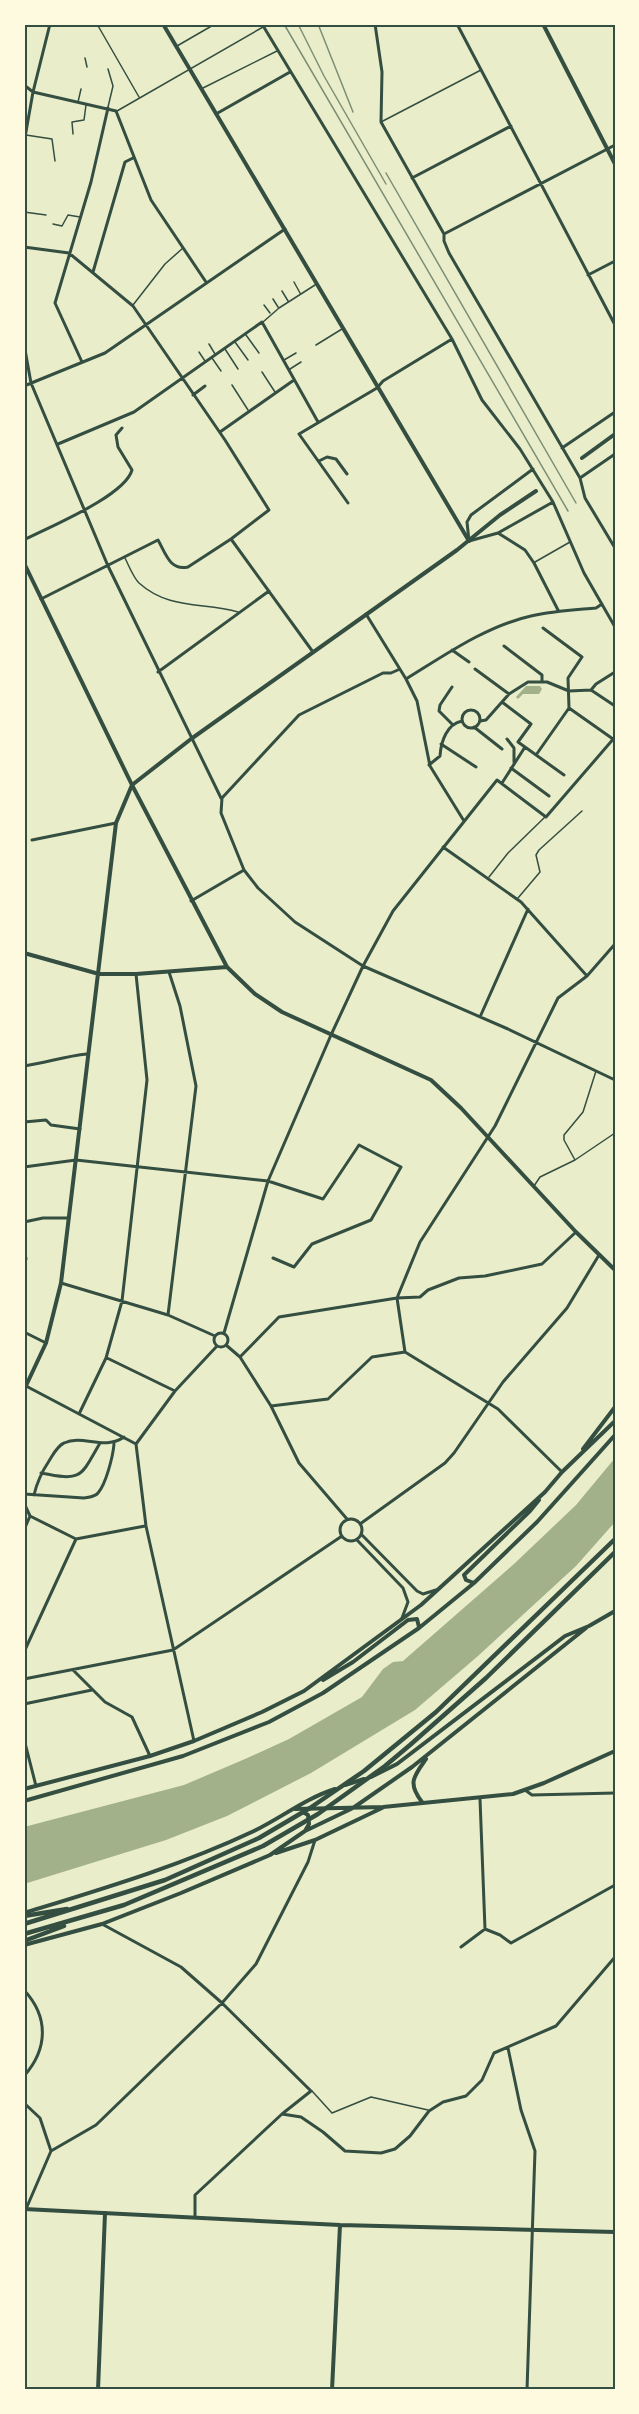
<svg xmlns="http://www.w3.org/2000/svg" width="639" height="2414" viewBox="0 0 639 2414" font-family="Manrope,sans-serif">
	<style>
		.water { fill: #a3b18a }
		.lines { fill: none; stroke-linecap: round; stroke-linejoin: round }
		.service { stroke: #344e41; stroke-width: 1.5 }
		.minor { stroke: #344e41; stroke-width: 3 }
		.tertiary { stroke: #344e41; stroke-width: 4 }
		.secondary { stroke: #344e41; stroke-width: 4 }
		.trunk { stroke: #344e41; stroke-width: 4.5 }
		.rail { stroke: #7c8e77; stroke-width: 1.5 }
		.neatline { fill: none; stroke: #344e41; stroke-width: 2 }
	</style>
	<rect width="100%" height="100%" fill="#e9edc9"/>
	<path class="water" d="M526 686H540L542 689 539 694H523L518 699 516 697Z
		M615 1458V1522L576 1566 478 1656 415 1710 311 1773 227 1816 166 1840 24 1884V1827L184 1785 245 1759 289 1739 362 1697 383 1669 393 1662 403 1661 515 1563 576 1505Z"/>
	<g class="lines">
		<path class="service" d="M97 24 139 97
			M177 46 215 24
			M85 58 87 67
			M203 88 277 51
			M78 102 81 89
			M108 107 113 86 108 69
			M117 111 263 27
			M381 122 481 70
			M73 134 72 122 84 120 86 105
			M26 135 52 139 55 161
			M24 212 46 215
			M53 224 62 226 68 215 80 217
			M294 282 300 293
			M282 291 288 301
			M273 299 278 307
			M133 305 165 264 183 248
			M264 305 270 313
			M263 322 279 308 315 285
			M246 335 259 353
			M235 342 248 360
			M209 344 215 354
			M316 345 342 329
			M225 349 238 369
			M199 352 205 361
			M212 358 221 371
			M284 360 296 353
			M290 369 301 362
			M262 372 275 392
			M232 385 248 410
			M125 558C129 566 133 577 139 583 169 610 203 602 238 612
			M535 562 570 542
			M489 877 508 853 545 817
			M518 898 540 872 536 855 539 850 582 811
			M575 1160 564 1140V1135L583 1112 596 1071
			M534 1186 540 1177 575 1160 615 1133
			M312 2091 332 2113 371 2097 428 2110"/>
		<path class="minor" d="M262 24 452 339 482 400 520 449 553 502 584 573 615 627
			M375 24 382 72 381 122 444 234V241L449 253 580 478 585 498 615 548
			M457 24 615 325
			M24 85 33 92 116 111 151 200 206 282
			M216 114 290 72
			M24 143 33 92 50 24
			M412 178 511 126
			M444 234 615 145
			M24 247 69 253 133 306 225 440 269 510 231 539 188 567C170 571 166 554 158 540L41 599
			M93 272 125 162 133 158
			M588 275 615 261
			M24 344 31 383 108 566 221 798
			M82 362 55 303 91 182 108 108
			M24 386 105 353 285 229
			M193 395 205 386
			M220 432 294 380
			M58 444 134 412 262 322 318 422
			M562 448 615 412
			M319 461 327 457 336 459 347 474
			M533 469 471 515 467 522 469 541 498 533 525 550 534 563 558 610
			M580 478 615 454
			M348 503 299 434 377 388 383 381 452 339
			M498 533 553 502
			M231 539 313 652
			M24 540C49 527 125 496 132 470L118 447 116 435 122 428
			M366 614 406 679 417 701 430 766 464 821
			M504 646 542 675V682
			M452 650 469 662
			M400 669 391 673H383L299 715 222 798 221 813 244 870 258 888 295 922 363 966 508 1029 615 1080
			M475 669 509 694
			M158 672 269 591
			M406 679C445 655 486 626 531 616 553 611 574 610 596 608L602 604
			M452 687 440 705 439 711 453 725
			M591 690 596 684 615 672
			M502 702 531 724 518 742 564 775
			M569 708 613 739
			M462 719a9 9 0 1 1 18 0a9 9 0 1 1-18 0Z
			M480 721 486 720 509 694 528 682H547L569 691 591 690 615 706
			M474 727 502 749
			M507 739 514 748V762
			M441 744 476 767
			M536 755 569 708 568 678 582 657 543 628
			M429 765 440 756C441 741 447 724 462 721
			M511 768 549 796
			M502 783 525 747
			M32 840 116 823
			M443 847 521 902 587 976
			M191 901 244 870
			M480 1017 528 909
			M24 1066C46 1063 65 1056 87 1054
			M24 1122 46 1120 51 1125 80 1129
			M24 1167 76 1160 268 1181 323 1199 359 1145 401 1167 371 1220 312 1244 294 1267 273 1258
			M24 1222 43 1218H69
			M24 1248 26 1259 24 1262
			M61 1283 168 1315 215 1336
			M397 1298 420 1242 495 1126 558 998 587 976 615 944
			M397 1298 405 1352 498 1409 562 1472
			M168 1315 196 1086 180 1006 169 972
			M24 1332 46 1343
			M214 1340a7 7 0 1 1 14 0a7 7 0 1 1-14 0Z
			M224 1333 268 1181 331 1035 363 966 393 911 497 780 546 817 615 737
			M226 1345 240 1357 271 1406 299 1463 347 1519
			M240 1357 279 1317 397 1298 420 1297 428 1290 459 1278 485 1276 542 1264 576 1232
			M107 1358 175 1391
			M26 1386 136 1444
			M271 1406 328 1399 372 1357 405 1352
			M79 1414 106 1358 122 1301 147 1080 136 974
			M41 1473C82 1481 80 1478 100 1443
			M24 1494 84 1498C89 1497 95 1497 98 1493 106 1484 113 1456 114 1444
			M34 1495C37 1482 41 1473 49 1461 53 1455 57 1446 64 1443 83 1434 104 1451 124 1437
			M24 1503 30 1516 76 1539 145 1526
			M340 1530a11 11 0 1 1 22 0a11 11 0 1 1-22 0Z
			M360 1524 445 1463 454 1453 503 1382 567 1308 599 1255
			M24 1530 30 1516
			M361 1534 417 1591 423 1594 436 1590
			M357 1540 403 1588 408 1602 402 1618
			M24 1652 76 1539
			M73 1670 105 1702 132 1717 150 1756
			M24 1679 173 1650 342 1536
			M24 1704 92 1690
			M24 1739 36 1786
			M194 1741 146 1526 136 1444 175 1391 217 1346
			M525 1790 532 1795 615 1793
			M480 1799 485 1929
			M102 1924 181 1967 222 2003 311 2091 282 2114 195 2195V2217
			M461 1947 485 1929 500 1935 511 1943 615 1885
			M24 1990C49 2017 48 2049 24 2076
			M508 2048 521 2110 535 2151 527 2390
			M24 2103 40 2118 51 2151
			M282 2114 301 2117 323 2132 345 2151 381 2153 395 2149 410 2136 429 2111 443 2102 466 2096 482 2080 494 2053 556 2026 615 1957
			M26 2209 51 2151 96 2125 222 2003 256 1964 308 1862 315 1840"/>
		<path class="tertiary" d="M371 1777 397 1764 565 1636 589 1626 615 1611
			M345 1785 364 1779
			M422 1802C407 1783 414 1776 426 1759
			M295 1809 383 1807 513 1794 544 1783 615 1751
			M303 1812 308 1815 309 1824 305 1831
			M276 1853 315 1840 382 1808
			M24 1913C102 1889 180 1866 254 1831 281 1818 306 1798 335 1789
			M24 1945 102 1924 181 1893 270 1855 305 1831 353 1808 412 1767 586 1628
			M98 2390 105 2213"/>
		<path class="secondary" d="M163 24 469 541
			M543 24 615 164
			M582 458 615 434
			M24 563 132 785 227 967 255 994 282 1012 431 1080 461 1108 576 1232 615 1270
			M24 953 99 974H136L227 967
			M24 1390 46 1343 61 1283 116 823 132 785 191 739 457 550 500 515 536 491
			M583 1449 615 1407
			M474 1583 466 1580 464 1575 530 1511 539 1500
			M323 1680 353 1662 408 1620 417 1619 419 1627
			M24 1789 150 1756 194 1741 262 1712 304 1691 421 1605 545 1492 562 1472 615 1421
			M24 1801 183 1756 269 1722 323 1693 419 1628 474 1583 537 1522 615 1435
			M24 2209 340 2225 615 2232
			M332 2390 340 2225"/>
		<path class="trunk" d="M24 1916 67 1909
			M24 1924 165 1880 259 1838 310 1808 364 1771 436 1712 615 1539
			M24 1934 124 1905 263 1846 318 1814 385 1766 410 1745 486 1678 615 1552
			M24 1941 64 1926"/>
		<path class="rail" d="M284 24 568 511
			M298 24 324 76 386 184
			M318 24 353 112
			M386 173 576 503"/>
	</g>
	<rect width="639" height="2414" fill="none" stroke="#fefae0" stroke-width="51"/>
	<rect x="26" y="26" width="588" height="2362" class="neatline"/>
</svg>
